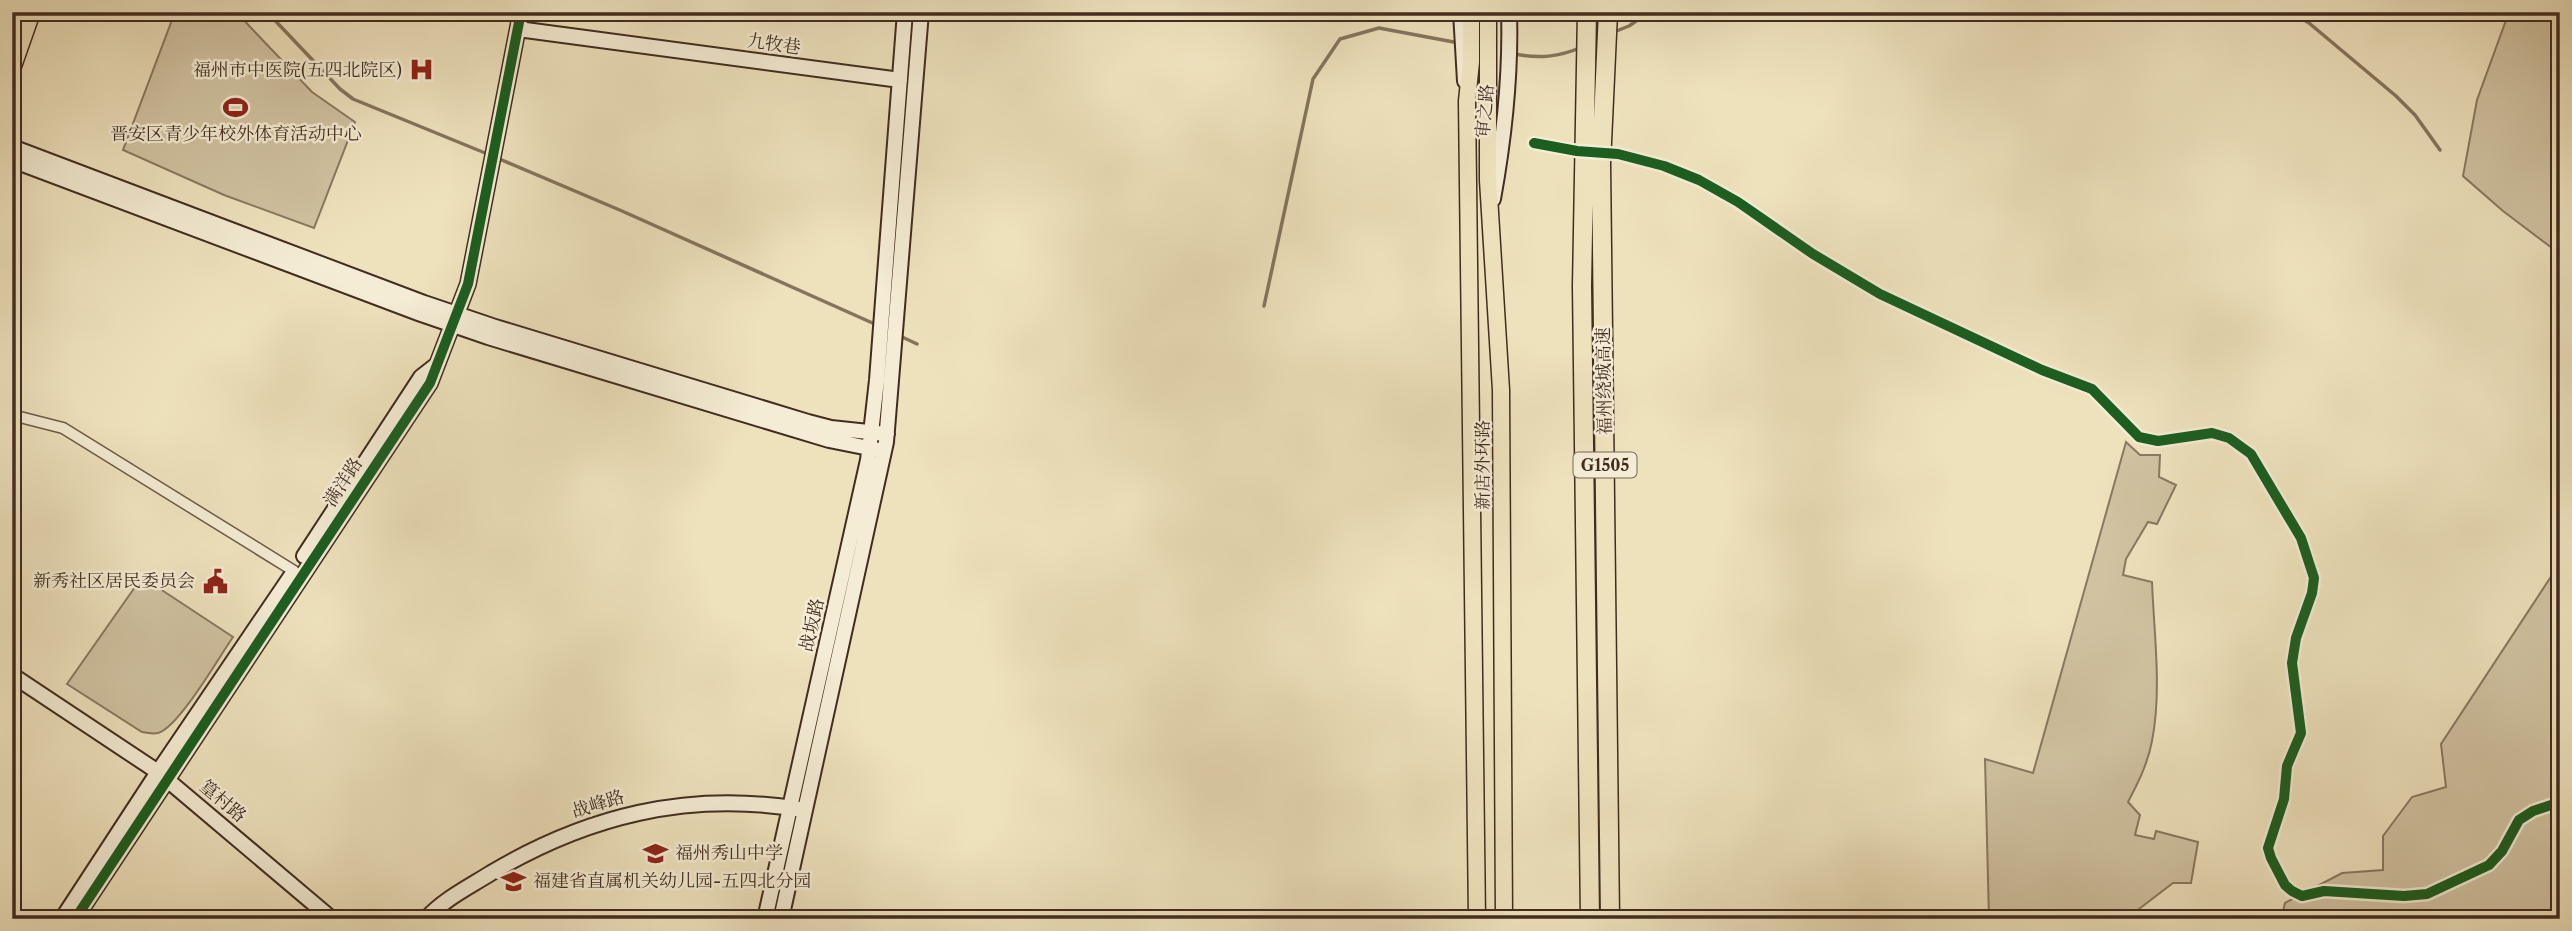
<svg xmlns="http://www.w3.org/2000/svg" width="2572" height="931" viewBox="0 0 2572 931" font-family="'Libre Caslon Text','Noto Serif SC',serif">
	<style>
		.green { fill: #d1c3a2; stroke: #8a7862; stroke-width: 2 }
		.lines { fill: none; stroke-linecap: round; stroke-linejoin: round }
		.stream { stroke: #86745f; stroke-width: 3.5 }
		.street-casing { stroke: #6d5a48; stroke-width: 13 }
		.secondary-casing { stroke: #422c21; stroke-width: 18 }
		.primary-casing { stroke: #422c21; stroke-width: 19 }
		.street { stroke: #f4ecd4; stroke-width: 10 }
		.secondary { stroke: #f4ecd4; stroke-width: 14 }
		.primary { stroke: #eee2bd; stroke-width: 16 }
		.highway-bridge-casing { stroke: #422c21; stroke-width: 21; stroke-linecap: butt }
		.highway-bridge { stroke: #eee2bd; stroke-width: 18 }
		.cycleway-casing { stroke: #f4ecd4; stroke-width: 15 }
		.cycleway { stroke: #1b5e20; stroke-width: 10 }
		.labels { text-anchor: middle; stroke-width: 5; stroke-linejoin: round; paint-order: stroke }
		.shield { fill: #f4ecd4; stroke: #776657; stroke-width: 2 }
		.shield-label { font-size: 16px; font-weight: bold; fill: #422c21 }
		.street-label { font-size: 18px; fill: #422c21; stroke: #f4ecd4 }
		.poi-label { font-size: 18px; fill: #422c21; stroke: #f4ecd4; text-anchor: end }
	</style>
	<rect width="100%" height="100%" fill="#eee2bd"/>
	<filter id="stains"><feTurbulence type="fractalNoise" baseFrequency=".00286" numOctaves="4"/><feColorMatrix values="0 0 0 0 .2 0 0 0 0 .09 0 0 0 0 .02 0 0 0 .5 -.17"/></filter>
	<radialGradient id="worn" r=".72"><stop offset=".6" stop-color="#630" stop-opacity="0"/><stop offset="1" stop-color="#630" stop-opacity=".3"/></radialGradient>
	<path class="green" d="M175 12H236L312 92 355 122 314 228 224 195 123 150Z
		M2509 12H2560V254L2503 211 2463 176 2477 100Z
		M2126 442 2140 455H2160L2159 477 2176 485 2157 524 2148 522 2126 559 2123 575 2152 582C2154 634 2162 690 2152 741 2148 763 2138 783 2128 802L2140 815 2135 835 2154 839 2156 831 2198 842 2191 883H2173L2139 909 2144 919H1989L1985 759 2033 773Z
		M2560 563V919H2281L2285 903 2342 873 2383 870V836L2412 797 2446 787 2441 744Z
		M142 577 233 637C219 657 179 727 158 733 153 734 147 733 142 732L67 684Z"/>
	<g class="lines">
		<path class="stream" d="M267 12 340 89 353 99 490 155
			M2292 12 2309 23 2396 96 2415 115 2440 150
			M1614 32 1629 26 1649 12
			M1515 54C1539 59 1559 57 1582 47
			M497 158 622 211 877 325
			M1264 306 1313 79 1340 39 1379 28 1459 43
			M900 336 917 344"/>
		<defs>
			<path id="street" d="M1534 143 1577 151 1618 154 1664 166 1699 180 1738 202 1813 254 1880 294 2042 370 2092 389 2139 437 2158 441 2212 433 2229 438 2251 454 2301 538 2314 578 2312 593 2296 638 2292 663 2301 733 2287 766 2284 799 2268 848 2271 858 2285 885 2292 891 2302 896 2324 891 2404 896 2427 894 2489 865 2502 851 2519 820 2533 811 2560 802
				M12 415 63 428 294 571"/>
			<path id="secondary" d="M1461 12 1465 81
				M518 29 900 80
				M12 147 424 303 492 326 808 422 831 428 887 434
				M12 160 421 314 488 337 829 440 884 451
				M1493 199C1504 138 1511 74 1509 12
				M304 556 421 377 435 366
				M12 675 158 772 332 919
				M62 919 158 772 291 576
				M75 919 430 383 468 284 521 12
				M426 919C444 899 469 887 491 873 587 816 687 791 798 809
				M765 919 868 460 877 380 905 12
				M781 919 886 442 921 12"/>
			<path id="primary" d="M1471 12V62L1467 101 1477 919
				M1488 12V180L1501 390 1504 919
				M12 69 32 12"/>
		</defs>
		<use href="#street" class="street-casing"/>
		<use href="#secondary" class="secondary-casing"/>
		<use href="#primary" class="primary-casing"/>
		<use href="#street" class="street"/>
		<use href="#secondary" class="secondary"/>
		<use href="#primary" class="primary"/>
		<defs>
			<path id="highway-bridge" d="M1587 12 1582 286 1590 919
				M1608 12 1601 164 1610 919"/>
		</defs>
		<use href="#highway-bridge" class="highway-bridge-casing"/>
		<use href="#highway-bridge" class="highway-bridge"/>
		<defs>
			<path id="cycleway" d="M1534 143 1577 151 1618 154 1664 166 1699 180 1738 202 1813 254 1880 294 2042 370 2092 389 2139 437 2158 441 2212 433 2229 438 2251 454 2301 538 2314 578 2312 593 2296 638 2292 663 2301 733 2287 766 2284 799 2268 848 2271 858 2285 885 2292 891 2302 896 2324 891 2404 896 2427 894 2489 865 2502 851 2519 820 2533 811 2560 802
				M75 919 430 383 468 284 521 12"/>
		</defs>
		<use href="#cycleway" class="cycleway-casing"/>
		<use href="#cycleway" class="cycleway"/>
	</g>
	<defs>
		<symbol id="hospital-bare" viewBox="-9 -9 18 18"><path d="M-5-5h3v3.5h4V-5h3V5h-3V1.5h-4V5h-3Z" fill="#8f2418" stroke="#f4ecd4" stroke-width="2.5" paint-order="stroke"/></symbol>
		<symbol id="stadium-bare" viewBox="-9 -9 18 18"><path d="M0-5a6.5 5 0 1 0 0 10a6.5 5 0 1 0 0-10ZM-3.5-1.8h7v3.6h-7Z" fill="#8f2418" stroke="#f4ecd4" stroke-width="2.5" paint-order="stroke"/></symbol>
		<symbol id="civic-bare" viewBox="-9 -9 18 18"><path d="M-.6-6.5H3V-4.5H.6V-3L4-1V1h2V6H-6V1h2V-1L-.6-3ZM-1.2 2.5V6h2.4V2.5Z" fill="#8f2418" stroke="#f4ecd4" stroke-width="2.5" paint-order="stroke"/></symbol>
		<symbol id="school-bare" viewBox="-9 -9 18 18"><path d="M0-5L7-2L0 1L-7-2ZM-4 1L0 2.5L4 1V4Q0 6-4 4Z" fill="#8f2418" stroke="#f4ecd4" stroke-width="2.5" paint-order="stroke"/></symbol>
	</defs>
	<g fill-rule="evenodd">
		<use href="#hospital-bare" x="404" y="52" width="35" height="35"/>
		<use href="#stadium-bare" x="218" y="90" width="35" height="35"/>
		<use href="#civic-bare" x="198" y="564" width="35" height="35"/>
		<use href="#school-bare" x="638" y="836" width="35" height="35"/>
		<use href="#school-bare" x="496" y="864" width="35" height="35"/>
	</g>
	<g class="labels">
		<rect class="shield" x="1573.5" y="452.5" width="63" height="25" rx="5"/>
		<g class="shield-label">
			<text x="1605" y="471">G1505</text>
		</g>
		<g class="street-label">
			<text transform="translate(774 44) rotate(8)" y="6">九牧巷</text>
			<text transform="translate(1485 111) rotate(-85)" y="6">审之路</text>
			<text transform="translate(1604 381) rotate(-91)" y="6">福州绕城高速</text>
			<text transform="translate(1483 465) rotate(-90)" y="6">新店外环路</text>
			<text transform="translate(343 482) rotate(-57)" y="6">满洋路</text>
			<text transform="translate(812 625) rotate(-77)" y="6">战坂路</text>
			<text transform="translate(223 801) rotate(40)" y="6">篁村路</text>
			<text transform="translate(598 804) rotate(-17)" y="6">战峰路</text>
		</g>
		<g class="poi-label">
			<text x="402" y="76">福州市中医院(五四北院区)</text>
			<text x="236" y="140" text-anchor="middle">晋安区青少年校外体育活动中心</text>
			<text x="195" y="587">新秀社区居民委员会</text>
			<text x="675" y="859" text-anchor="start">福州秀山中学</text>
			<text x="533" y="887" text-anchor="start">福建省直属机关幼儿园-五四北分园</text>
		</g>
	</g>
	<rect width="2572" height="931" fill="none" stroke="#eee2bd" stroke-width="42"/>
	<rect x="14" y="14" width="2544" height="903" fill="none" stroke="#422c21" stroke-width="3.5"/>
	<rect x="21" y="21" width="2530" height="889" fill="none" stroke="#422c21" stroke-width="2"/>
	<rect width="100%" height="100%" filter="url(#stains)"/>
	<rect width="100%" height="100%" fill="url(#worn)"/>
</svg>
